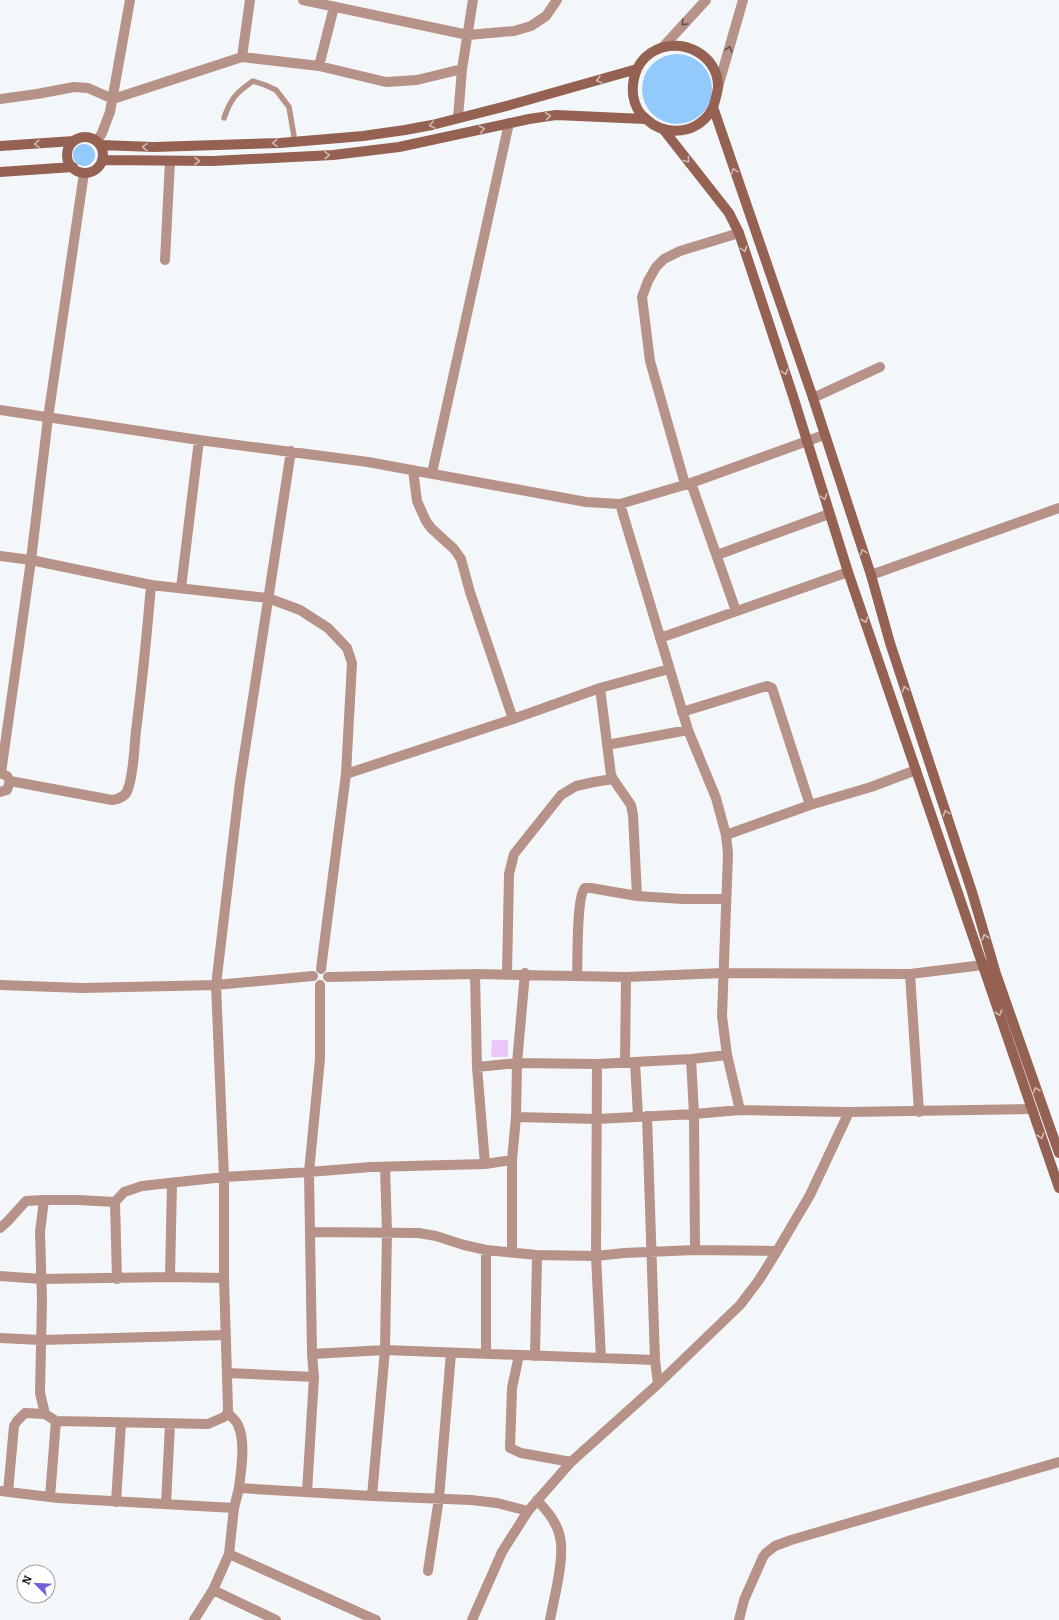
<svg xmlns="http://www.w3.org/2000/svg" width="1059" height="1620" viewBox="0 0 1059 1620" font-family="Bitter,serif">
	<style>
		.green { fill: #92cafc }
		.building { fill: #ecc7fd }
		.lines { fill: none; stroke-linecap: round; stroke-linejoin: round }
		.service { stroke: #b69288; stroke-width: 5.5 }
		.minor { stroke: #b69288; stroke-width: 10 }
		.tertiary { stroke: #b69288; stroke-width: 10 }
		.secondary { stroke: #946153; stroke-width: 10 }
		.oneway { stroke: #61504b }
		.oneway2 { stroke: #cfb8b2 }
	</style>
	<rect width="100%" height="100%" fill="#f4f7fa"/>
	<path class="green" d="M642 89a35 35 0 1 1 70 0a35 35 0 1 1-70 0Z
		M73 155a11 11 0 1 1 22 0a11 11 0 1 1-22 0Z"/>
	<path class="building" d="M492 1040H508V1057H491Z"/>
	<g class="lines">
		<path class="service" d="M224 118C231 98 236 93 253 81L265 85 276 90 289 107 295 142"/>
		<path class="minor" d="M303 0 468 35 514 31 531 26 546 16 557 0
			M242 57 250 0
			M319 66 334 7
			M0 99 37 94 74 87 88 88 113 99 242 57 319 66 386 82 417 80 462 69
			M458 118 462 69 473 0
			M97 141 102 133 110 112 130 0
			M165 260 170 161
			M813 398 880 367
			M0 410 199 440 368 462 586 502 620 504 691 483 824 435
			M413 470 417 501 426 521 431 528 454 549 461 559 470 592 513 719
			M432 473 509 123
			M691 483 736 611
			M685 484 650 361 642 297 648 281 656 267 664 259 680 251 739 233
			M620 504 688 730 716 798 726 835 728 854 722 1016 727 1055 740 1110
			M717 555 829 514
			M0 556 31 560 151 585 268 598 300 610 328 628 347 648 352 663 346 774
			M871 575 1059 508
			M181 588 199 440
			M660 638 848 572
			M600 688 611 775 613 779 631 805 633 815 637 896
			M682 712 760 688 767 686 772 688 810 805
			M607 745 688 730
			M10 781 112 800C119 799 126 797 128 789 134 772 134 749 136 731 142 683 147 634 151 585
			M726 835 810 805 871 787 916 770
			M321 969 346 774 513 719 600 688 669 669
			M475 974 477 1067 485 1164
			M507 974 509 874 514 854 561 795 576 786 594 782 613 779
			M910 974 919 1112
			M577 976C578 961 576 897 585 888H591L637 896 682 899H725
			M328 977 475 974 626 977 723 973 910 974 991 964
			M0 985 82 988 216 985 313 976
			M691 1059 694 1114 695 1250
			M625 1062 626 977
			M635 1062 638 1116
			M597 1064 596 1256 601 1358
			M477 1067 517 1063 597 1064 691 1059 727 1055
			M647 1116 655 1360
			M516 1117 597 1119 694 1114 740 1110 849 1112 1032 1109
			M115 1202 117 1279
			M0 1228 7 1222 26 1201 44 1200
			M310 1232 419 1233 436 1236 464 1245 486 1250 537 1255 596 1256 624 1253 695 1250 777 1251 810 1195 849 1112
			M486 1250V1354
			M512 1252V1160L516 1117 517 1063 525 973
			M0 1276 41 1279 170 1277 224 1278V1177L216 985 240 782 291 451
			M170 1277 172 1183
			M0 1338 41 1340 225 1335
			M312 1354 385 1350 655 1360 658 1384
			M519 1355 512 1388 510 1448 521 1453 571 1462
			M535 1356 537 1255
			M227 1373 314 1377
			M228 1413C231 1417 236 1420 238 1425 246 1442 241 1470 239 1488
			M45 1414 56 1421 208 1424 224 1417 228 1413V1409L224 1278
			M0 1491 58 1498 234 1508 229 1554 376 1620
			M8 1492 14 1426 17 1421 25 1413 45 1414 40 1393 42 1300 40 1232 44 1200H78L115 1202 124 1192 142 1186 224 1177 309 1172 371 1167 485 1164 512 1160
			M307 1492 314 1377 312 1354 309 1172 320 1059V985
			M372 1496 385 1350 387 1232 385 1167
			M50 1497 56 1421
			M537 1500C547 1511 557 1522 560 1537 565 1558 554 1598 550 1620
			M116 1502 121 1423
			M166 1504 170 1424
			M234 1508 239 1488 372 1496 471 1500 497 1503 528 1511
			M428 1571 439 1498 451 1353
			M213 1590 276 1620
			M194 1620 213 1590 229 1554
			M472 1620 502 1552 528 1511 571 1462 658 1384 740 1305 759 1280 777 1251
			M739 1620 744 1600 763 1557 766 1553 775 1546 791 1540 1059 1462"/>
		<path class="tertiary" d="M663 47 706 0
			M718 87 743 0
			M0 773 7 776 10 781 7 790 0 792
			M1 773 31 560 48 418 84 173"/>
		<path class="secondary" d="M713 107 813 398 871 575 890 643 972 892 996 974 1059 1153
			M663 129 729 213 739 233 793 396 848 572 1059 1188
			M67 155a18 18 0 1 1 36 0a18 18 0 1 1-36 0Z
			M100 145 154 147 280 143 363 136 405 130 432 125 510 105 637 69C641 61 647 54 656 50 682 37 718 55 718 86 718 91 716 96 715 101 712 114 701 125 688 129 673 133 658 130 646 119 631 107 630 86 637 69
			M0 146 74 141
			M102 160 213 161 333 155 399 147 529 119 556 115 645 119
			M0 172 73 167"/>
	</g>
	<defs><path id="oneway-chevron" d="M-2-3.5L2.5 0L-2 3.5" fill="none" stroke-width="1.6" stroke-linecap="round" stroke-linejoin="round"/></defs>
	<g class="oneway">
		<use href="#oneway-chevron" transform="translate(684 23) rotate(133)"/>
		<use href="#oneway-chevron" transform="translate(729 49) rotate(-74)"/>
	</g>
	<g class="oneway2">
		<use href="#oneway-chevron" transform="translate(599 80) rotate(164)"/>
		<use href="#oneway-chevron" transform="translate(548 116) rotate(-8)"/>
		<use href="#oneway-chevron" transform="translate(432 125) rotate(167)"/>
		<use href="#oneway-chevron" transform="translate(482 129) rotate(-12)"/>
		<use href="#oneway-chevron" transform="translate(275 143) rotate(177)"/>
		<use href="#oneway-chevron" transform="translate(37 144) rotate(177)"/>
		<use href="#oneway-chevron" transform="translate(145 147) rotate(-178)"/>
		<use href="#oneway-chevron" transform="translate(327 155) rotate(-4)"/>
		<use href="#oneway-chevron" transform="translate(687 160) rotate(52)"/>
		<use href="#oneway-chevron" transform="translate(197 161)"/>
		<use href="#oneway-chevron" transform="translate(734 171) rotate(-109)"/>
		<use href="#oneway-chevron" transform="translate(744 249) rotate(72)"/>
		<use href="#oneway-chevron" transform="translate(785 372) rotate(72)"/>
		<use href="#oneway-chevron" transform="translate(824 497) rotate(73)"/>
		<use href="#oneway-chevron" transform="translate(863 552) rotate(-109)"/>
		<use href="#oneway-chevron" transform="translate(865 620) rotate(71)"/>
		<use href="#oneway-chevron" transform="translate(905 689) rotate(-108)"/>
		<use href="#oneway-chevron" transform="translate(946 813) rotate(-108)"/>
		<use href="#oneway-chevron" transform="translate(985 937) rotate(-106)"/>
		<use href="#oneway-chevron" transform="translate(999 1013) rotate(71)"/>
		<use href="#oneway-chevron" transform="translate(1036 1090) rotate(-109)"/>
		<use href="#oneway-chevron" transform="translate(1041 1136) rotate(71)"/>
	</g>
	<g transform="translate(36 1584) rotate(294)"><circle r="19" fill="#ffffff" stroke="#9e9e9f"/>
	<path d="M0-3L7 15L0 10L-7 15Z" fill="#7061db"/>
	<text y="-6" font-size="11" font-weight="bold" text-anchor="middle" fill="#0c0d0e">N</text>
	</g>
</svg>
